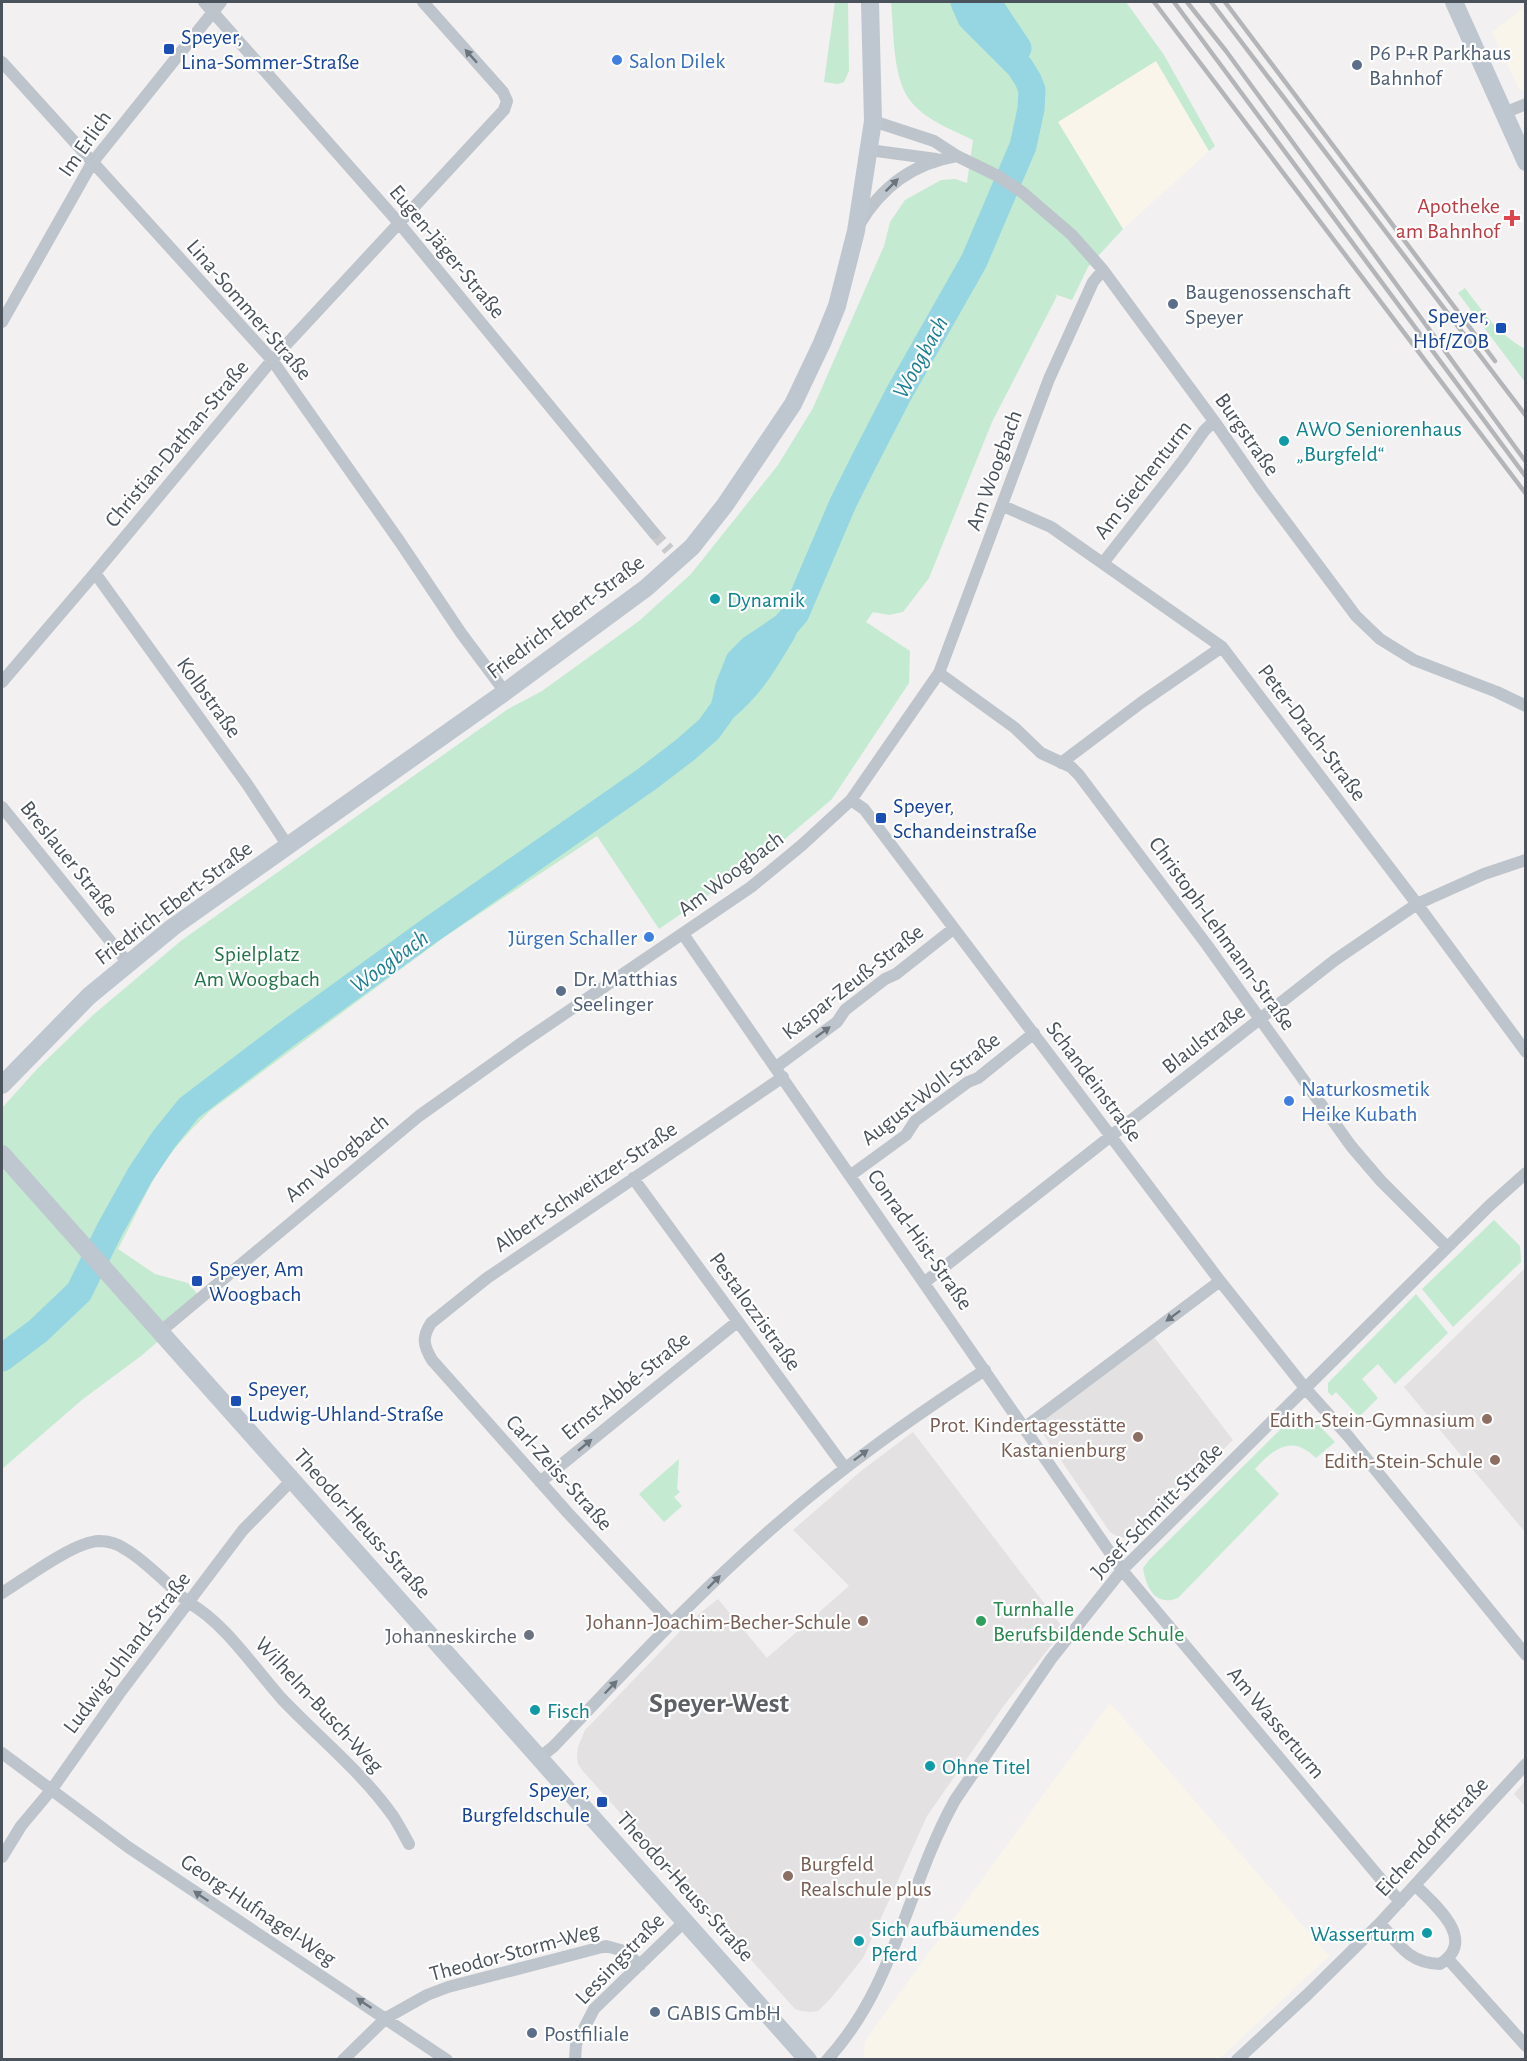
<svg xmlns="http://www.w3.org/2000/svg" width="1527" height="2061" viewBox="0 0 1527 2061" font-family="'Alegreya Sans',sans-serif">
	<style>
		.commercial { fill: #faf5eb }
		.education { fill: #e3e1e1 }
		.green { fill: #c4ead1 }
		.lines { fill: none; stroke-linecap: round; stroke-linejoin: round }
		.river { stroke: #96d5e2; stroke-width: 27 }
		.minor-tunnel { stroke: #c8c9cb; stroke-width: 12; stroke-dasharray: 12 6; stroke-linecap: butt }
		.minor { stroke: #bdc4cb; stroke-width: 12 }
		.secondary { stroke: #bec7cf; stroke-width: 18 }
		.rail { stroke: #b3b5b9; stroke-width: 4.5 }
		.oneway { fill: #6c757d }
		.transit-dot { fill: #1a4fb4; stroke: #fff; stroke-width: 2 }
		.shop-dot { fill: #3f7fe0; stroke: #fff; stroke-width: 2 }
		.service-dot { fill: #5c6f8a; stroke: #fff; stroke-width: 2 }
		.health-dot { fill: #e0444e; stroke: #fff; stroke-width: 2 }
		.culture-dot { fill: #0f9aa8; stroke: #fff; stroke-width: 2 }
		.education-dot { fill: #8d6e63; stroke: #fff; stroke-width: 2 }
		.leisure-dot { fill: #2e9e5b; stroke: #fff; stroke-width: 2 }
		.worship-dot { fill: #6b7280; stroke: #fff; stroke-width: 2 }
		.labels { text-anchor: middle; stroke-width: 4.5; stroke-linejoin: round; paint-order: stroke }
		.transit-label { font-size: 22px; fill: #164399; stroke: #fff; text-anchor: start }
		.service-label { font-size: 22px; fill: #4e5e75; stroke: #fff; text-anchor: start }
		.shop-label { font-size: 22px; fill: #366cbe; stroke: #fff; text-anchor: start }
		.street-label { font-size: 22px; fill: #4a535b; stroke: #fff }
		.health-label { font-size: 22px; fill: #be3a42; stroke: #fff; text-anchor: end }
		.culture-label { font-size: 22px; fill: #0d838f; stroke: #fff; text-anchor: start }
		.park-label { font-size: 22px; fill: #227448; stroke: #fff }
		.education-label { font-size: 22px; fill: #785e54; stroke: #fff; text-anchor: end }
		.leisure-label { font-size: 22px; fill: #27864d; stroke: #fff; text-anchor: start }
		.worship-label { font-size: 22px; fill: #5b616d; stroke: #fff; text-anchor: end }
		.water-label { font-size: 24px; font-style: italic; fill: #1c7f93; stroke: #fff }
		.district-label { font-size: 28px; font-weight: bold; fill: #5d6064; stroke: #fff }
	</style>
	<rect width="100%" height="100%" fill="#f2f0f0"/>
	<path class="commercial" d="M1525 7 1526 90 1524 91 1519 89 1492 32Z
		M1156 61 1209 151 1123 229 1058 122Z
		M1110 1703 1329 1956 1219 2059H863L865 2041Z"/>
	<path class="education" d="M1525 1268V1532L1404 1387Z
		M1154 1337 1233 1440 1138 1533 1129 1538H1120L1110 1532 1043 1434 1041 1426 1042 1422Z
		M913 1432 1064 1629 1005 1704 927 1816 863 1958 831 1998 818 2011 810 2012 801 2011 795 2009 582 1770 578 1764 577 1758 578 1747 585 1730 592 1723 689 1622 718 1599 767 1658 849 1586 793 1530 861 1471Z
		M1525 1781V1806L1514 1794Z"/>
	<path class="green" d="M835 2H848V4L849 71 844 82 838 84 824 82Z
		M891 2H1126L1164 55 1215 146 1209 151 1156 61 1058 122 1123 229 1088 267 1072 300 1054 294 1057 296 992 422 929 578 903 612 889 615 873 612 866 622 910 651 909 683 832 799 765 856 659 929 597 836 443 938 211 1110C187 1133 165 1157 150 1186 139 1207 129 1228 118 1249L155 1274 188 1283 204 1302 141 1356 83 1399 2 1469V1108L38 1068 93 1015 182 940 508 709 542 691 639 621 691 574 778 465 813 408 884 246 890 222 905 200 941 180 955 179 967 183 973 140C953 130 928 121 913 104 892 82 894 31 891 2Z
		M1465 288C1483 312 1498 334 1525 349V382L1458 293Z
		M1494 1220 1520 1246 1521 1262 1453 1327 1422 1289Z
		M1416 1294 1448 1333 1395 1384 1378 1364 1362 1379 1378 1398 1359 1417 1336 1392 1332 1396 1328 1392V1383Z
		M1300 1414H1306L1310 1416 1335 1442 1316 1458C1292 1434 1274 1448 1255 1469L1279 1494 1178 1598C1156 1607 1146 1588 1143 1568L1149 1560 1290 1420Z
		M679 1459 677 1489 680 1492 674 1497 682 1506 664 1522 639 1494Z"/>
	<g class="lines">
		<path class="river" d="M990 2 992 9 1018 48
			M724 708C752 685 765 661 783 631
			M2 1358 38 1331 79 1292 110 1229 140 1175 164 1139 189 1108 284 1036 429 931 647 779 685 750 709 729 724 708 729 686 739 661 751 649 785 626 796 613 843 503 863 463 898 395 974 261 1023 146 1031 109 1032 90 1028 80 1020 67 971 18 964 2"/>
		<path class="minor-tunnel" d="M654 533 669 550"/>
		<path class="minor" d="M204 2 399 223 654 533
			M2 62 272 360 400 542 461 633 505 692
			M1504 113 1526 104
			M873 121 934 141 957 156 998 176 1022 192 1072 235 1103 270 1214 421 1262 490 1356 616 1380 639 1414 660 1497 692 1526 706
			M869 150 936 159
			M859 225C881 187 914 163 957 156
			M2 322 92 163 221 2
			M1003 506 1051 527 1222 647 1417 904 1526 1052
			M1103 563 1182 462 1204 431 1214 421
			M95 573 247 784 288 846
			M939 673 1015 728 1041 753 1071 767 1079 775 1207 945 1351 1146 1381 1181 1447 1247
			M2 682 95 573 272 360 504 110 507 101 503 92 423 2
			M1061 763 1142 702 1222 647
			M851 800 864 809 1220 1281 1305 1388 1348 1436 1526 1655
			M2 807 128 963
			M683 934 1122 1570 1400 1902
			M776 1067 837 1022 845 1010 885 979 896 974 953 929
			M851 1175 906 1135 915 1121 968 1082 978 1078 1034 1033
			M633 1178 845 1468
			M925 1282 1335 960 1417 904 1484 874 1526 860
			M161 1331 419 1116 523 1042 751 887 802 845 851 800 939 673 1049 379 1093 282 1103 270
			M1024 1428 1220 1281
			M540 1482 737 1322
			M2 1593C25 1579 73 1542 99 1541 108 1541 118 1544 125 1549 145 1560 171 1588 189 1603 224 1622 255 1669 282 1699 319 1738 362 1772 393 1816 399 1825 404 1835 409 1844
			M672 1624 568 1513 432 1360C423 1345 422 1337 431 1323L487 1278 783 1077
			M2 1753 128 1847 447 2060
			M539 1758 553 1747C626 1671 697 1593 776 1525 842 1467 912 1418 985 1370
			M2 1857 21 1826 52 1789 119 1694 243 1530 293 1479
			M1380 1923C1399 1945 1409 1963 1440 1964 1478 1940 1435 1905 1416 1886
			M1448 1959 1526 2046
			M343 2060 386 2018 427 1995 448 1987 606 1946 624 1951 640 1965
			M575 2060 576 2044 594 2009 685 1921
			M827 2060C896 1985 907 1886 955 1800L1051 1659 1122 1570 1489 1206 1526 1173
			M1237 2060 1308 1994 1380 1923 1526 1764"/>
		<path class="secondary" d="M1454 2 1526 162
			M2 1085 89 996 173 927 505 692 646 588 692 547 725 505 793 404 822 343 837 306 856 231 873 121 870 2
			M2 1154 808 2060"/>
		<path class="rail" d="M1154 2 1526 494
			M1174 2 1526 477
			M1187 2 1226 51 1526 462
			M1211 2 1526 416
			M1225 2 1495 361"/>
	</g>
	<defs><path id="oneway-solid" d="M-6-.8H1V-3.2L6.5 0L1 3.2V.8H-6Z" transform="scale(1.5)"/></defs>
	<g class="oneway">
		<use href="#oneway-solid" transform="translate(471 56) rotate(-132)"/>
		<use href="#oneway-solid" transform="translate(892 185) rotate(-45)"/>
		<use href="#oneway-solid" transform="translate(823 1032) rotate(-36)"/>
		<use href="#oneway-solid" transform="translate(1173 1316) rotate(143)"/>
		<use href="#oneway-solid" transform="translate(585 1445) rotate(-40)"/>
		<use href="#oneway-solid" transform="translate(861 1455) rotate(-37)"/>
		<use href="#oneway-solid" transform="translate(714 1582) rotate(-45)"/>
		<use href="#oneway-solid" transform="translate(611 1687) rotate(-46)"/>
		<use href="#oneway-solid" transform="translate(201 1896) rotate(-146)"/>
		<use href="#oneway-solid" transform="translate(364 2003) rotate(-146)"/>
	</g>
	<g class="transit-dot">
		<rect x="163" y="43" width="12" height="12" rx="3"/>
		<rect x="1495" y="322" width="12" height="12" rx="3"/>
		<rect x="875" y="812" width="12" height="12" rx="3"/>
		<rect x="191" y="1275" width="12" height="12" rx="3"/>
		<rect x="230" y="1395" width="12" height="12" rx="3"/>
		<rect x="596" y="1796" width="12" height="12" rx="3"/>
	</g>
	<g class="shop-dot">
		<circle cx="617" cy="60" r="6"/>
		<circle cx="649" cy="937" r="6"/>
		<circle cx="1289" cy="1101" r="6"/>
	</g>
	<g class="service-dot">
		<circle cx="1357" cy="65" r="6"/>
		<circle cx="1173" cy="304" r="6"/>
		<circle cx="561" cy="991" r="6"/>
		<circle cx="655" cy="2012" r="6"/>
		<circle cx="532" cy="2033" r="6"/>
	</g>
	<path class="health-dot" d="M1509 209h6v6h6v6h-6v6h-6v-6h-6v-6h6z"/>
	<g class="culture-dot">
		<circle cx="1284" cy="441" r="6"/>
		<circle cx="715" cy="599" r="6"/>
		<circle cx="535" cy="1710" r="6"/>
		<circle cx="930" cy="1766" r="6"/>
		<circle cx="1427" cy="1933" r="6"/>
		<circle cx="859" cy="1941" r="6"/>
	</g>
	<g class="education-dot">
		<circle cx="1487" cy="1419" r="6"/>
		<circle cx="1138" cy="1437" r="6"/>
		<circle cx="1495" cy="1460" r="6"/>
		<circle cx="863" cy="1621" r="6"/>
		<circle cx="788" cy="1876" r="6"/>
	</g>
	<circle class="leisure-dot" cx="981" cy="1621" r="6"/>
	<circle class="worship-dot" cx="529" cy="1635" r="6"/>
	<g class="labels">
		<g class="transit-label">
			<text x="181" y="44">Speyer,<tspan x="181" dy="25">Lina-Sommer-Straße</tspan></text>
			<text x="1489" y="323" text-anchor="end">Speyer,<tspan x="1489" dy="25">Hbf/ZOB</tspan></text>
			<text x="893" y="813">Speyer,<tspan x="893" dy="25">Schandeinstraße</tspan></text>
			<text x="209" y="1276">Speyer, Am<tspan x="209" dy="25">Woogbach</tspan></text>
			<text x="248" y="1396">Speyer,<tspan x="248" dy="25">Ludwig-Uhland-Straße</tspan></text>
			<text x="590" y="1797" text-anchor="end">Speyer,<tspan x="590" dy="25">Burgfeldschule</tspan></text>
		</g>
		<g class="service-label">
			<text x="1369" y="60">P6 P+R Parkhaus<tspan x="1369" dy="25">Bahnhof</tspan></text>
			<text x="1185" y="299">Baugenossenschaft<tspan x="1185" dy="25">Speyer</tspan></text>
			<text x="573" y="986">Dr. Matthias<tspan x="573" dy="25">Seelinger</tspan></text>
			<text x="667" y="2020">GABIS GmbH</text>
			<text x="544" y="2041">Postfiliale</text>
		</g>
		<g class="shop-label">
			<text x="629" y="68">Salon Dilek</text>
			<text x="637" y="945" text-anchor="end">Jürgen Schaller</text>
			<text x="1301" y="1096">Naturkosmetik<tspan x="1301" dy="25">Heike Kubath</tspan></text>
		</g>
		<g class="street-label">
			<text transform="translate(84 143) rotate(-55)" y="8">Im Erlich</text>
			<text transform="translate(448 251) rotate(50)" y="8">Eugen-Jäger-Straße</text>
			<text transform="translate(250 309) rotate(49)" y="8">Lina-Sommer-Straße</text>
			<text transform="translate(1248 434) rotate(55)" y="8">Burgstraße</text>
			<text transform="translate(176 443) rotate(-50)" y="8">Christian-Dathan-Straße</text>
			<text transform="translate(993 470) rotate(-70)" y="8">Am Woogbach</text>
			<text transform="translate(1142 479) rotate(-52)" y="8">Am Siechenturm</text>
			<text transform="translate(565 616) rotate(-37)" y="8">Friedrich-Ebert-Straße</text>
			<text transform="translate(210 697) rotate(54)" y="8">Kolbstraße</text>
			<text transform="translate(1313 732) rotate(53)" y="8">Peter-Drach-Straße</text>
			<text transform="translate(70 858) rotate(51)" y="8">Breslauer Straße</text>
			<text transform="translate(730 873) rotate(-37)" y="8">Am Woogbach</text>
			<text transform="translate(173 902) rotate(-37)" y="8">Friedrich-Ebert-Straße</text>
			<text transform="translate(1223 933) rotate(54)" y="8">Christoph-Lehmann-Straße</text>
			<text transform="translate(852 981) rotate(-38)" y="8">Kaspar-Zeuß-Straße</text>
			<text transform="translate(1203 1038) rotate(-38)" y="8">Blaulstraße</text>
			<text transform="translate(1095 1081) rotate(53)" y="8">Schandeinstraße</text>
			<text transform="translate(930 1088) rotate(-38)" y="8">August-Woll-Straße</text>
			<text transform="translate(336 1157) rotate(-39)" y="8">Am Woogbach</text>
			<text transform="translate(585 1186) rotate(-34)" y="8">Albert-Schweitzer-Straße</text>
			<text transform="translate(921 1239) rotate(55)" y="8">Conrad-Hist-Straße</text>
			<text transform="translate(756 1311) rotate(54)" y="8">Pestalozzistraße</text>
			<text transform="translate(625 1385) rotate(-39)" y="8">Ernst-Abbé-Straße</text>
			<text transform="translate(560 1472) rotate(48)" y="8">Carl-Zeiss-Straße</text>
			<text transform="translate(1156 1510) rotate(-46)" y="8">Josef-Schmitt-Straße</text>
			<text transform="translate(363 1523) rotate(48)" y="8">Theodor-Heuss-Straße</text>
			<text transform="translate(126 1652) rotate(-53)" y="8">Ludwig-Uhland-Straße</text>
			<text transform="translate(320 1704) rotate(47)" y="8">Wilhelm-Busch-Weg</text>
			<text transform="translate(1277 1722) rotate(50)" y="8">Am Wasserturm</text>
			<text transform="translate(1431 1836) rotate(-47)" y="8">Eichendorffstraße</text>
			<text transform="translate(686 1886) rotate(48)" y="8">Theodor-Heuss-Straße</text>
			<text transform="translate(259 1909) rotate(34)" y="8">Georg-Hufnagel-Weg</text>
			<text transform="translate(514 1951) rotate(-15)" y="8">Theodor-Storm-Weg</text>
			<text transform="translate(619 1958) rotate(-46)" y="8">Lessingstraße</text>
		</g>
		<g class="health-label">
			<text x="1500" y="213">Apotheke<tspan x="1500" dy="25">am Bahnhof</tspan></text>
		</g>
		<g class="culture-label">
			<text x="1296" y="436">AWO Seniorenhaus<tspan x="1296" dy="25">„Burgfeld“</tspan></text>
			<text x="727" y="607">Dynamik</text>
			<text x="547" y="1718">Fisch</text>
			<text x="942" y="1774">Ohne Titel</text>
			<text x="871" y="1936">Sich aufbäumendes<tspan x="871" dy="25">Pferd</tspan></text>
			<text x="1415" y="1941" text-anchor="end">Wasserturm</text>
		</g>
		<g class="park-label">
			<text x="257" y="961">Spielplatz<tspan x="257" dy="25">Am Woogbach</tspan></text>
		</g>
		<g class="education-label">
			<text x="1475" y="1427">Edith-Stein-Gymnasium</text>
			<text x="1126" y="1432">Prot. Kindertagesstätte<tspan x="1126" dy="25">Kastanienburg</tspan></text>
			<text x="1483" y="1468">Edith-Stein-Schule</text>
			<text x="851" y="1629">Johann-Joachim-Becher-Schule</text>
			<text x="800" y="1871" text-anchor="start">Burgfeld<tspan x="800" dy="25">Realschule plus</tspan></text>
		</g>
		<g class="leisure-label">
			<text x="993" y="1616">Turnhalle<tspan x="993" dy="25">Berufsbildende Schule</tspan></text>
		</g>
		<g class="worship-label">
			<text x="517" y="1643">Johanneskirche</text>
		</g>
		<g class="water-label">
			<text transform="translate(920 357) rotate(-61)" y="8">Woogbach</text>
			<text transform="translate(389 961) rotate(-36)" y="8">Woogbach</text>
		</g>
		<g class="district-label">
			<text x="719" y="1712">Speyer-West</text>
		</g>
	</g>
	<rect width="1527" height="2061" fill="none" stroke="#4a535b" stroke-width="6"/>
</svg>
